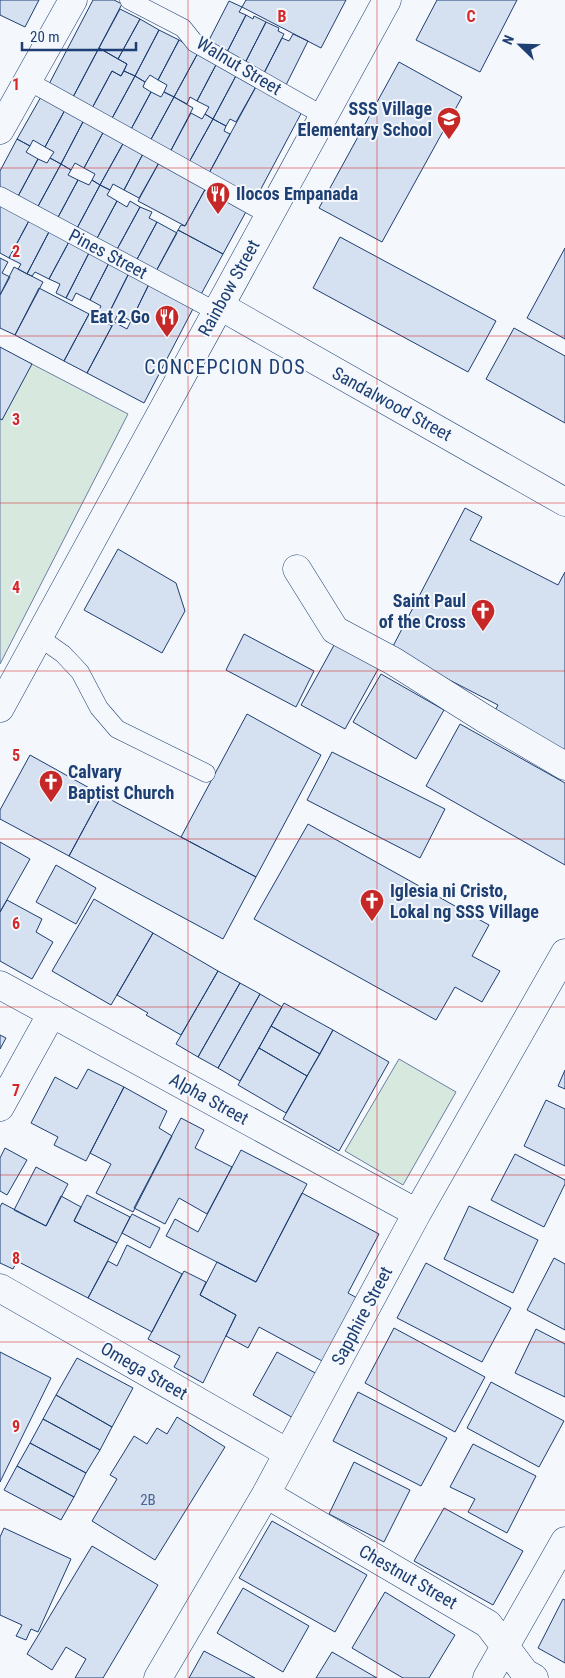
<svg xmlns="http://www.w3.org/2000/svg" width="565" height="1678" viewBox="0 0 565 1678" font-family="'Roboto Condensed',sans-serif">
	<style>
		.green { fill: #d7e8df; stroke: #687fa3 }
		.building { fill: #d5e0f0; stroke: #1d3f73 }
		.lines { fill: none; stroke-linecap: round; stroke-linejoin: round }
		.lane-casing { stroke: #1d3f73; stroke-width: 19 }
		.street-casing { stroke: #1d3f73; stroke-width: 29 }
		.secondary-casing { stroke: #1d3f73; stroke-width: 29 }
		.lane { stroke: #f4f7fb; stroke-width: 18 }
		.street { stroke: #f4f7fb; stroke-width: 28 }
		.secondary { stroke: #f4f7fb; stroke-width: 28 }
		.grid { fill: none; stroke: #d62828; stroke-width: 1; stroke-opacity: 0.55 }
		.labels { text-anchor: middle; stroke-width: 4; stroke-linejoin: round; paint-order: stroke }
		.number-label { font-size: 15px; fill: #4b6792 }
		.street-label { font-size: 18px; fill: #1d3f73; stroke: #f4f7fb }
		.poi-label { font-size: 18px; font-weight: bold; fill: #1d3f73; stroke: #f4f7fb; text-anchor: end }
		.quarter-label { font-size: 20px; letter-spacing: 1px; fill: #1d3f73; stroke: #f4f7fb }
		.grid-label { font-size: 16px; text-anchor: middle; font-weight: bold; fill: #d62828; stroke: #f4f7fb; stroke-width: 4; stroke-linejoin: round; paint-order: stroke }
	</style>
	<rect width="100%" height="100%" fill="#f4f7fb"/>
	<path class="green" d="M30 363 128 414 0 664V420Z
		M399 1059 456 1092 403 1185 345 1151Z"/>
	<path class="building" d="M0 0H39L25 27 0 15Z
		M93 0H114L122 4 72 99 48 86Z
		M246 0H346L321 48 242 7Z
		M437 0H517L480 72 416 40Z
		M229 1 242 7 239 12 246 15 225 56 206 46Z
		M120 9 140 19 118 59 99 48Z
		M246 15 253 19 254 16 266 22 244 65 225 56Z
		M140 19 159 30 135 76 124 71 127 64 118 59Z
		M266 22 279 28 278 31 284 34 263 75 244 65Z
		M159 30 179 40 158 80 150 75 145 82 135 76Z
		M293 34 308 41 284 89 263 75 282 38 289 41Z
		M179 40 199 51 174 97 164 92 167 85 158 80Z
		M99 48 127 64 121 76 112 71 90 112 72 99Z
		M199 51 218 61 197 101 190 97 187 104 174 97Z
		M218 61 238 72 213 119 205 114 209 107 197 101Z
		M399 62 462 97 382 242 319 208Z
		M112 71 121 76 124 71 135 76 110 122 90 112Z
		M238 72 258 83 236 122 230 119 226 126 213 119Z
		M135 76 145 82 143 87 151 92 129 133 110 122Z
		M258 83 304 108 255 200 208 175Z
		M151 92 161 97 164 92 174 97 149 143 129 133Z
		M42 95 66 108 45 147 33 140 30 146 17 139Z
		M174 97 193 108 169 154 149 143Z
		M66 108 85 118 61 164 50 158 54 152 45 147Z
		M191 113 202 119 205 114 213 119 188 164 169 154Z
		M85 118 105 129 84 168 75 163 71 170 61 164Z
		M213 119 226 126 224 131 230 134 208 175 188 164Z
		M105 129 125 140 100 185 92 180 95 174 84 168Z
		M17 139 30 146 26 152 38 159 16 200 0 191V171Z
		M125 140 145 150 124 190 113 184 110 190 100 185Z
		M145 150 161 159 139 198 124 190Z
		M50 158 61 164 36 210 16 200 38 159 47 163Z
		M161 159 208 184 185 226 138 201Z
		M61 164 71 170 68 175 78 180 56 221 36 210Z
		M78 180 89 185 92 180 100 185 75 232 56 221Z
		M100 185 110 190 107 195 117 201 95 242 75 232Z
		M207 186 248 208 223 254 178 230 181 225 185 226Z
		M117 201 127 207 130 201 140 207 115 253 95 242Z
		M0 202 31 217 9 258 0 253Z
		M140 207 152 212 149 218 157 222 135 263 115 253Z
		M31 217 51 228 27 274 18 269 21 264 9 258Z
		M157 222 177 233 154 275 135 263Z
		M51 228 71 238 49 279 35 272 32 276 27 274Z
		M178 230 223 254 199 298 154 275Z
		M340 237 496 321 468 372 313 288Z
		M71 238 91 249 66 298 56 293 60 284 49 279Z
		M565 248V339L527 318Z
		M91 249 111 259 90 300 76 293 72 301 66 298Z
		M0 258 8 262 2 273 10 277 0 295Z
		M111 259 131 269 106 319 97 314 101 306 90 300Z
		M14 267 43 282 15 335 0 328V295Z
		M131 269 151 280 131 321 118 314 114 322 106 319Z
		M151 280 196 303 144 403 87 373 114 322 127 329Z
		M39 288 89 314 64 361 15 335Z
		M89 314 112 326 87 373 64 361Z
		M514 328 565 356V423L486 379Z
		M0 347 32 364 2 420 0 419Z
		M465 508 482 517 470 540 558 585 565 572V756L491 718 498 705 391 650Z
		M118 549 176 583 185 611 162 653 84 610Z
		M244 634 314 671 296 707 226 670Z
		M338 638 382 662 345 729 301 705Z
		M381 674 444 710 416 759 353 722Z
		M247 714 321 755 256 877 181 837Z
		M460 724 565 783V865L426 786Z
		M332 752 445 809 420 858 307 800Z
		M30 755 102 795 69 856 0 819V810Z
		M102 795 256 877 223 939 69 856Z
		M308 824 489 925 472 956 500 971 482 1002 455 987 436 1020 254 919Z
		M0 842 30 859 0 912Z
		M56 865 96 888 76 924 36 902Z
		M94 899 153 933 111 1005 52 971Z
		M7 900 42 919 36 932 53 942 32 979 0 961V912Z
		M153 933 218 971 181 1035 146 1015 148 1013 117 995Z
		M218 971 240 983 198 1057 176 1044Z
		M240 983 260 994 218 1068 198 1057Z
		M260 994 282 1007 240 1081 218 1068Z
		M284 1003 333 1030 320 1054 271 1026Z
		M271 1026 320 1054 307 1076 259 1048Z
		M333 1030 389 1062 339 1151 283 1119Z
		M0 1035 6 1038 0 1049Z
		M259 1048 307 1076 286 1113 238 1085Z
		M88 1069 124 1087 86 1161 54 1145 58 1137 31 1123 55 1077 77 1089Z
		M565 1070V1089L558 1086Z
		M124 1087 167 1111 159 1128 172 1136 133 1212 96 1193 111 1164 90 1153Z
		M546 1100 565 1109V1166L524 1146Z
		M181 1118 204 1130 195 1148 232 1167 207 1214 179 1198 165 1224 134 1208Z
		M5 1148 27 1160 7 1195 0 1191V1158Z
		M241 1150 307 1184 256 1282 166 1236 175 1219 198 1232Z
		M515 1154 565 1180V1184L544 1227 491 1200Z
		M36 1167 68 1184 46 1226 14 1210Z
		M302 1193 379 1234 348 1293 357 1298 324 1362 259 1327 248 1348 226 1336 236 1315 200 1295 217 1262 256 1282Z
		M87 1195 130 1217 117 1243 74 1221Z
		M61 1196 81 1207 74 1221 117 1243 88 1298 17 1261 13 1269 0 1263V1207L2 1203 46 1226Z
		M469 1206 538 1240 513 1293 444 1259Z
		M132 1214 160 1228 150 1248 122 1233Z
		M127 1245 182 1274 152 1332 88 1298 108 1261 117 1266Z
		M554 1258 565 1264V1330L527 1310Z
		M426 1263 511 1308 482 1362 397 1318Z
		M184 1271 206 1282 200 1295 236 1315 203 1383 174 1367 180 1356 148 1339Z
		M394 1328 485 1377 455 1432 365 1383Z
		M536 1329 565 1344V1397L515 1373Z
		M0 1352 51 1378 0 1482Z
		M277 1352 319 1375 295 1419 253 1395Z
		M77 1358 133 1388 112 1427 56 1395Z
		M491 1382 564 1421 539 1467 467 1428Z
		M358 1392 447 1438 421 1486 333 1441Z
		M56 1395 112 1427 100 1450 43 1419Z
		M177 1417 225 1447 155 1560 92 1521 117 1479 110 1475 134 1436 147 1444 157 1428 167 1434Z
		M43 1419 100 1450 86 1473 30 1443Z
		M30 1443 86 1473 74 1497 17 1466Z
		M473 1444 536 1476 507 1533 468 1512 475 1499 450 1487Z
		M354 1462 410 1490 384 1542 329 1514Z
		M17 1466 74 1497 61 1520 4 1490Z
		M444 1508 523 1551 493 1605 414 1561Z
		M272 1521 367 1575 335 1632 239 1578Z
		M4 1528 71 1559 38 1632 31 1629 26 1640 16 1636 22 1625 0 1615V1537Z
		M92 1546 158 1585 103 1678H75L86 1659 66 1647 52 1670 27 1654Z
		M243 1588 309 1626 283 1672 217 1633Z
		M385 1592 455 1635 429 1678H403L352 1648Z
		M563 1599 565 1600V1663L538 1648Z
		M204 1651 255 1678H189Z
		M332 1652 377 1678H316Z"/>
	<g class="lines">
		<defs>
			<path id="lane" d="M129 0 183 28 195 43 324 116
				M28 81 269 215
				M0 196 217 312
				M39 637 63 654 80 672 99 708 117 729 206 773"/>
			<path id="street" d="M0 130 73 0
				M220 306 565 502
				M297 569 335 630 393 661 485 719 565 766
				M0 985 417 1213
				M0 1107 52 1013
				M0 1288 288 1453
				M266 1494 488 1624 525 1673 534 1678
				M158 1678 266 1494 417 1213 565 953
				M487 1678 565 1541"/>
			<path id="secondary" d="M0 708 387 0"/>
		</defs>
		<use href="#lane" class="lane-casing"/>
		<use href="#street" class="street-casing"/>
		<use href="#secondary" class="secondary-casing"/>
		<use href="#lane" class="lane"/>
		<use href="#street" class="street"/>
		<use href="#secondary" class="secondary"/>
	</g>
	<path class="grid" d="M188 0V1678M377 0V1678M0 168H565M0 336H565M0 503H565M0 671H565M0 839H565M0 1007H565M0 1175H565M0 1342H565M0 1510H565"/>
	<defs>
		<symbol id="school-pin" viewBox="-11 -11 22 30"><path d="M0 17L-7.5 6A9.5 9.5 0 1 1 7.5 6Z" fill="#c62828" stroke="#f4f7fb"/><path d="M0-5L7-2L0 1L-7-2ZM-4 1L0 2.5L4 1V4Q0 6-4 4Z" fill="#fff"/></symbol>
		<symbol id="restaurant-pin" viewBox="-11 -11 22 30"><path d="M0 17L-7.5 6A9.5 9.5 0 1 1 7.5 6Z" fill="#c62828" stroke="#f4f7fb"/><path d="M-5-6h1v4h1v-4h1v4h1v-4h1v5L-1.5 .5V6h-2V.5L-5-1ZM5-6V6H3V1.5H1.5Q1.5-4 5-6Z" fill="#fff"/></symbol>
		<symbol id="church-pin" viewBox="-11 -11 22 30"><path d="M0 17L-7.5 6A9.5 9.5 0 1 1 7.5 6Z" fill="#c62828" stroke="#f4f7fb"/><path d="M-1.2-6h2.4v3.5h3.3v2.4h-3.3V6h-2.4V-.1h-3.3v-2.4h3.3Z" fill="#fff"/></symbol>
	</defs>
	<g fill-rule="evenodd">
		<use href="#school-pin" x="435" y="105" width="28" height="38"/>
		<use href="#restaurant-pin" x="204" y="180" width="28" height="38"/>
		<use href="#restaurant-pin" x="153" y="303" width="28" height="38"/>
		<use href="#church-pin" x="469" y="597" width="28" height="38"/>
		<use href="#church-pin" x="37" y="768" width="28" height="38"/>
		<use href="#church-pin" x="358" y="887" width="28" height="38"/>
	</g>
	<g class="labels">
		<g class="number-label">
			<text x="148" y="1505">2B</text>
		</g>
		<g class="street-label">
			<text transform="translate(239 66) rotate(31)" y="6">Walnut Street</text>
			<text transform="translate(108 254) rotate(28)" y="6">Pines Street</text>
			<text transform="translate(229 288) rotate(-61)" y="6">Rainbow Street</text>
			<text transform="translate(392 404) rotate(29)" y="6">Sandalwood Street</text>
			<text transform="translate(209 1099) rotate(29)" y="6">Alpha Street</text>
			<text transform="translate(362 1316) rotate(-62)" y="6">Sapphire Street</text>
			<text transform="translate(144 1371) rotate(30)" y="6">Omega Street</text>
			<text transform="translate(408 1577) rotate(30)" y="6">Chestnut Street</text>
		</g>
		<g class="poi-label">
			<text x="432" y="115">SSS Village<tspan x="432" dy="21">Elementary School</tspan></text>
			<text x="236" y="200" text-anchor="start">Ilocos Empanada</text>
			<text x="150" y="323">Eat 2 Go</text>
			<text x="466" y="607">Saint Paul<tspan x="466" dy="21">of the Cross</tspan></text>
			<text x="68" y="778" text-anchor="start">Calvary<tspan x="68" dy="21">Baptist Church</tspan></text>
			<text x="390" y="897" text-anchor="start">Iglesia ni Cristo,<tspan x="390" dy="21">Lokal ng SSS Village</tspan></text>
		</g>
		<g class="quarter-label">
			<text x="225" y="374">CONCEPCION DOS</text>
		</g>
	</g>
	<g class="grid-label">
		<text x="282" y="22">B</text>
		<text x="471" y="22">C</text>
		<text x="16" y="90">1</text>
		<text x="16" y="257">2</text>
		<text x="16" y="425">3</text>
		<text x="16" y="593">4</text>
		<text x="16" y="761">5</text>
		<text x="16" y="929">6</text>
		<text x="16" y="1096">7</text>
		<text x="16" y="1264">8</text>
		<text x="16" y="1432">9</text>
	</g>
	<g transform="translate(520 45) rotate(293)" stroke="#f4f7fb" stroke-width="4" paint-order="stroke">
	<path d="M0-4L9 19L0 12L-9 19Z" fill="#1d3f73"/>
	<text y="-8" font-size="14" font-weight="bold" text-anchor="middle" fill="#1d3f73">N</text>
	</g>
	<path d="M22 42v8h114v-8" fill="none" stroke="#1d3f73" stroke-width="2.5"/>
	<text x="30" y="42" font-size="15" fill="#1d3f73" stroke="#f4f7fb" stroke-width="4" paint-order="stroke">20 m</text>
</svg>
